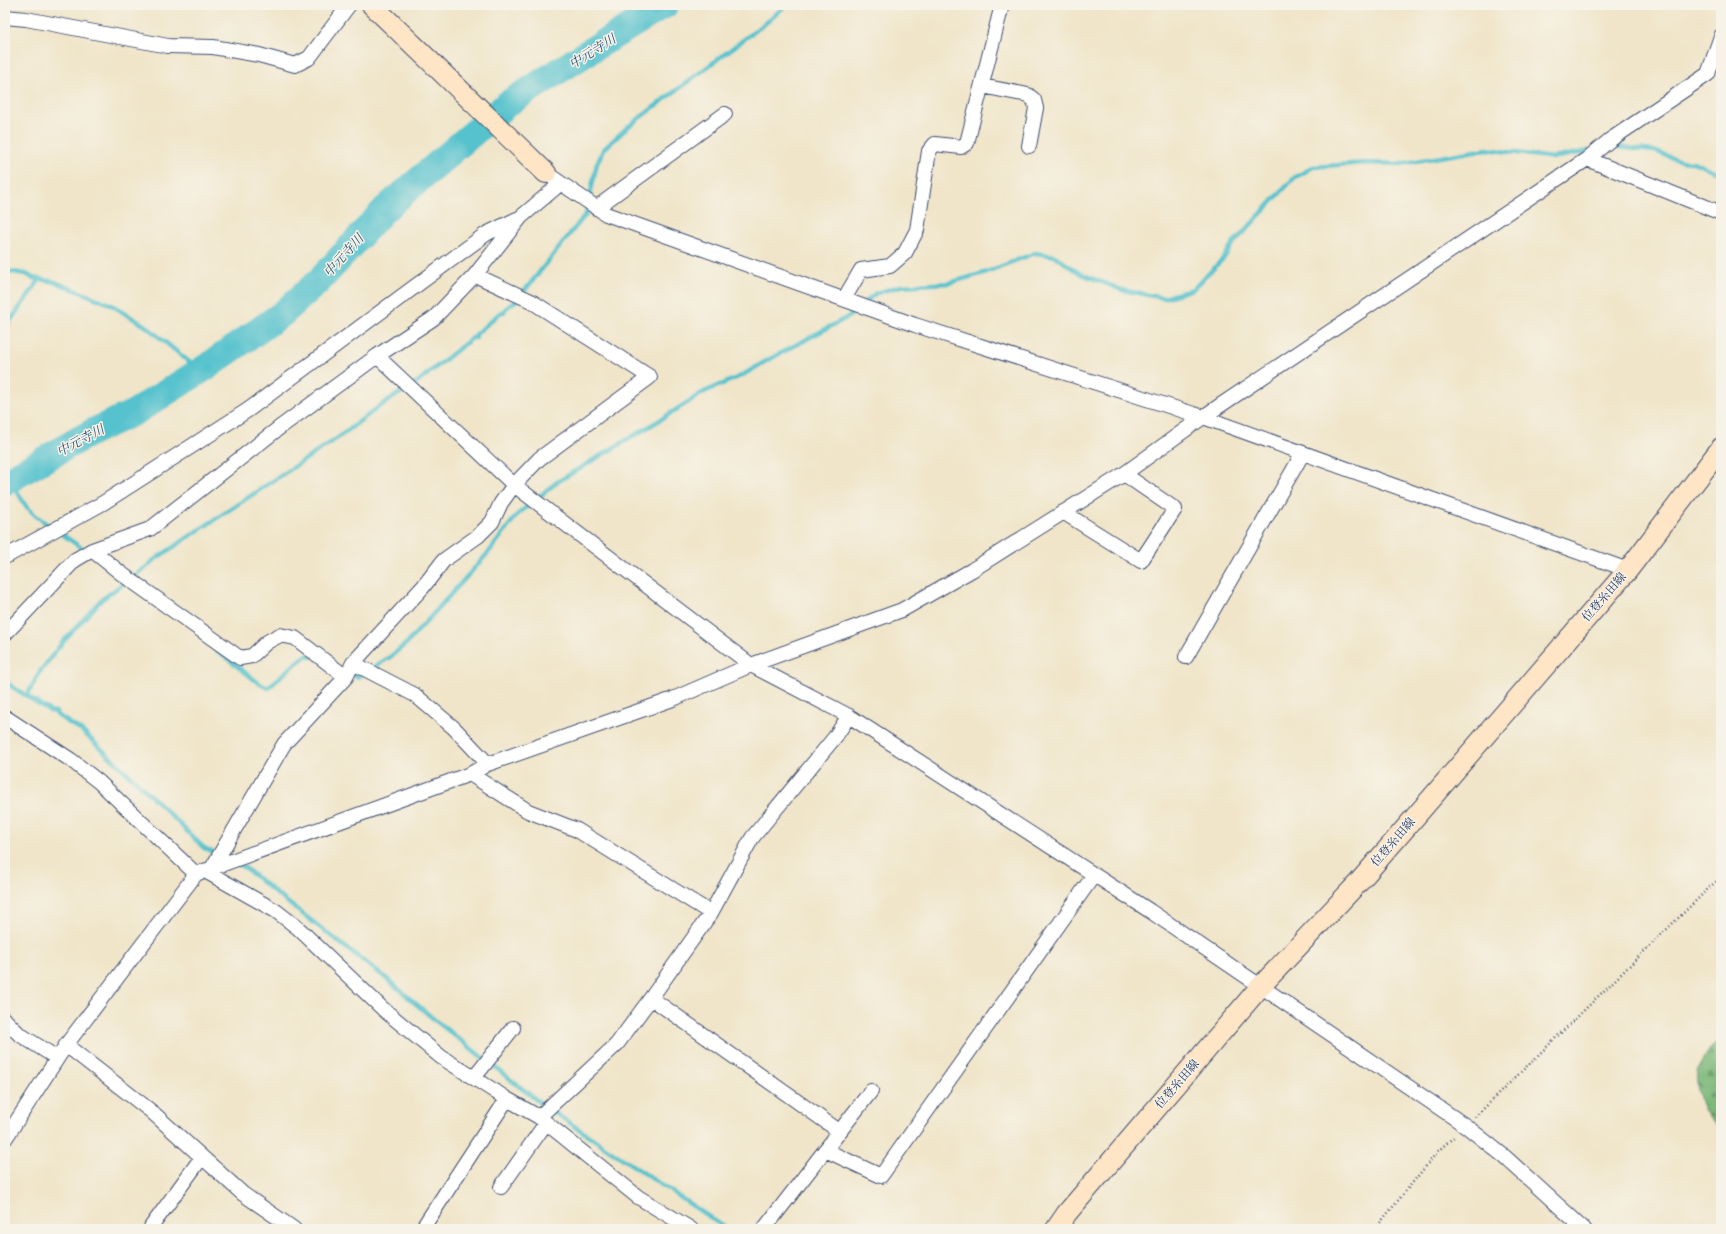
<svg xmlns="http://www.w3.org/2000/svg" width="1726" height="1234" viewBox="0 0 1726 1234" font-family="'IM FELL Great Primer','Noto Serif JP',serif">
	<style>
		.forest { fill: url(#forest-firs); stroke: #4b746b }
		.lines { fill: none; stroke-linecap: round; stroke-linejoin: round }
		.stream { stroke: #56c2ce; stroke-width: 4.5 }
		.river { stroke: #56c2ce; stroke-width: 27 }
		.street-casing { stroke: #3b4a6e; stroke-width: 16 }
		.secondary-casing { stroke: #3b4a6e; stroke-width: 22 }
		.path { stroke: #3b4a6e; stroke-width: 2.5; stroke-dasharray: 1 3; stroke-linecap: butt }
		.street { stroke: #fff; stroke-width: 14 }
		.secondary { stroke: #fde5c5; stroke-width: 20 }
		.labels { text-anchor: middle; stroke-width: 3; stroke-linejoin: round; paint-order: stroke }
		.street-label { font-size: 12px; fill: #1b2f5e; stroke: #f7f3e8 }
		.water-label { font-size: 13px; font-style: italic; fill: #2a547a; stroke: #f7f3e8 }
	</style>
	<defs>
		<pattern id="forest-firs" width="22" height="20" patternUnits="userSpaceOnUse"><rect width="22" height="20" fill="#7bb878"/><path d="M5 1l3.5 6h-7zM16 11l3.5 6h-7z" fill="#649666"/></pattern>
	</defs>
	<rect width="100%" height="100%" fill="#f7f3e8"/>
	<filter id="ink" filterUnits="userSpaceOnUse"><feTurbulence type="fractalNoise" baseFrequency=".025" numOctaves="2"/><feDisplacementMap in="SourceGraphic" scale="8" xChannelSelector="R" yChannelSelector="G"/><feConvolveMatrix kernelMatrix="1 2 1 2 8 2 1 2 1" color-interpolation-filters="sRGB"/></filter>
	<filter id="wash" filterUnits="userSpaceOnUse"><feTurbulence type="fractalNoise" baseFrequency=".012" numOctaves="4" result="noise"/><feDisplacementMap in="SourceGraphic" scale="16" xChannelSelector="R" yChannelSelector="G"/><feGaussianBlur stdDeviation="0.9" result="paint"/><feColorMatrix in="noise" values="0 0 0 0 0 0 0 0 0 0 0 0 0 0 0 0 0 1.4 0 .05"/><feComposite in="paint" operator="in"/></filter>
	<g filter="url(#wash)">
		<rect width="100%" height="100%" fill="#f0e5c9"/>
		<path class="forest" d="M1721 1039V1129C1706 1119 1699 1102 1697 1084 1697 1080 1696 1075 1697 1071 1701 1059 1711 1046 1721 1039Z"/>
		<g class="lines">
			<path class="stream" d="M1608 146 1654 151 1681 161 1693 162 1721 174
				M5 271 26 274 33 278 55 282 110 304 147 327 200 371
				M5 328 40 279
				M10 479 25 505 36 516 86 551
				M210 645 260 684 268 688 289 669 307 655 311 657
				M349 674 358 677 390 657 407 643 489 552 517 515 557 482 660 420 704 392 741 376 768 360 848 317 876 293 901 286 949 283 984 273 1035 253 1055 256 1079 273 1122 290 1164 298 1193 289 1224 258 1231 246 1294 178 1313 167 1364 163 1400 164 1487 149 1553 158 1589 151
				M5 682 50 711 56 712 57 715 82 731 141 786 204 848 217 854
				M27 696 39 673 61 644 101 600 149 565 154 560 339 437 380 406 420 380 472 338H476V334L501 312H504L505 309 517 300 586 214 597 163 604 149 629 126 767 22 786 5
				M235 862 245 868 283 899 387 979 436 1021 543 1105 727 1229"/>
			<path class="river" d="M5 482 92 432 135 412 208 366 282 314 320 280 385 209 507 104 593 49 665 5"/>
		</g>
	</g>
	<g filter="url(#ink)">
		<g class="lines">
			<defs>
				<path id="street" d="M5 17 26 19 168 46 213 47 259 55 295 65 309 58 349 5
					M982 86 1028 95 1034 100 1036 108 1029 146
					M1587 159 1721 213
					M546 173 606 214 915 325 1203 417 1628 570
					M596 208 725 114
					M844 299 861 270 890 266 905 253 917 230 929 151 935 144 961 147 967 143 1002 5
					M377 356 514 485 751 665 849 716 1150 911 1466 1126 1505 1157 1584 1229
					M1063 512 1141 561 1175 509 1124 474
					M92 550 122 574 240 658 252 656 267 642 280 635 295 638 346 677
					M5 557 103 503 248 410 486 234 517 219
					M5 634 75 560 92 550 150 529 279 428 377 356 434 318 475 275 521 217 560 184
					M1186 657 1303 453
					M353 663 415 695 454 728 488 764
					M5 717 71 760 99 782 196 874
					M470 774 528 811 577 830 711 913
					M212 868 284 744 346 677 353 663 423 587 444 560 478 536 492 522 501 503 514 485 539 459 650 377 531 301 475 275
					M205 871 276 911 298 928 383 1009 441 1057 507 1099 539 1117 638 1197 691 1229
					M651 998 711 913 752 838 835 737 849 716
					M5 1020 19 1034 57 1058
					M66 1045 152 1112 243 1194 294 1229
					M474 1078 513 1028
					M539 1117 617 1044 651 998 839 1131
					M5 1139 66 1045 196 874 470 774 488 764 673 699 751 665 902 610 972 570 1124 474 1203 417 1587 159 1610 140 1708 74 1721 36
					M825 1150 881 1176 1094 875
					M501 1187 546 1123
					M153 1229 151 1227 202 1157
					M422 1229 507 1099
					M764 1229 871 1091"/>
				<path id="secondary" d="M372 5 546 173
					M1056 1229 1067 1213 1260 987 1359 882 1628 570 1721 448"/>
			</defs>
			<use href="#street" class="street-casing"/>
			<use href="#secondary" class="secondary-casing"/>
			<path class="path" d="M1475 1117 1712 885 1721 878
				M1375 1229 1439 1150 1455 1136"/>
			<use href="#street" class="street"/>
			<use href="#secondary" class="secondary"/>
		</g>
	</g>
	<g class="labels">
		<g class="street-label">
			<text transform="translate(1604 597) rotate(-49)" y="4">位登糸田線</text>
			<text transform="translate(1393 842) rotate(-49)" y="4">位登糸田線</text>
			<text transform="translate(1177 1084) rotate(-49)" y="4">位登糸田線</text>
		</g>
		<g class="water-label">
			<text transform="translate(592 51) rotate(-32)" y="5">中元寺川</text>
			<text transform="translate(343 255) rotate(-48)" y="5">中元寺川</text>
			<text transform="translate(80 440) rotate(-28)" y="5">中元寺川</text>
		</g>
	</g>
	<rect width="1726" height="1234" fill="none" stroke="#f7f3e8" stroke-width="20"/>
</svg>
